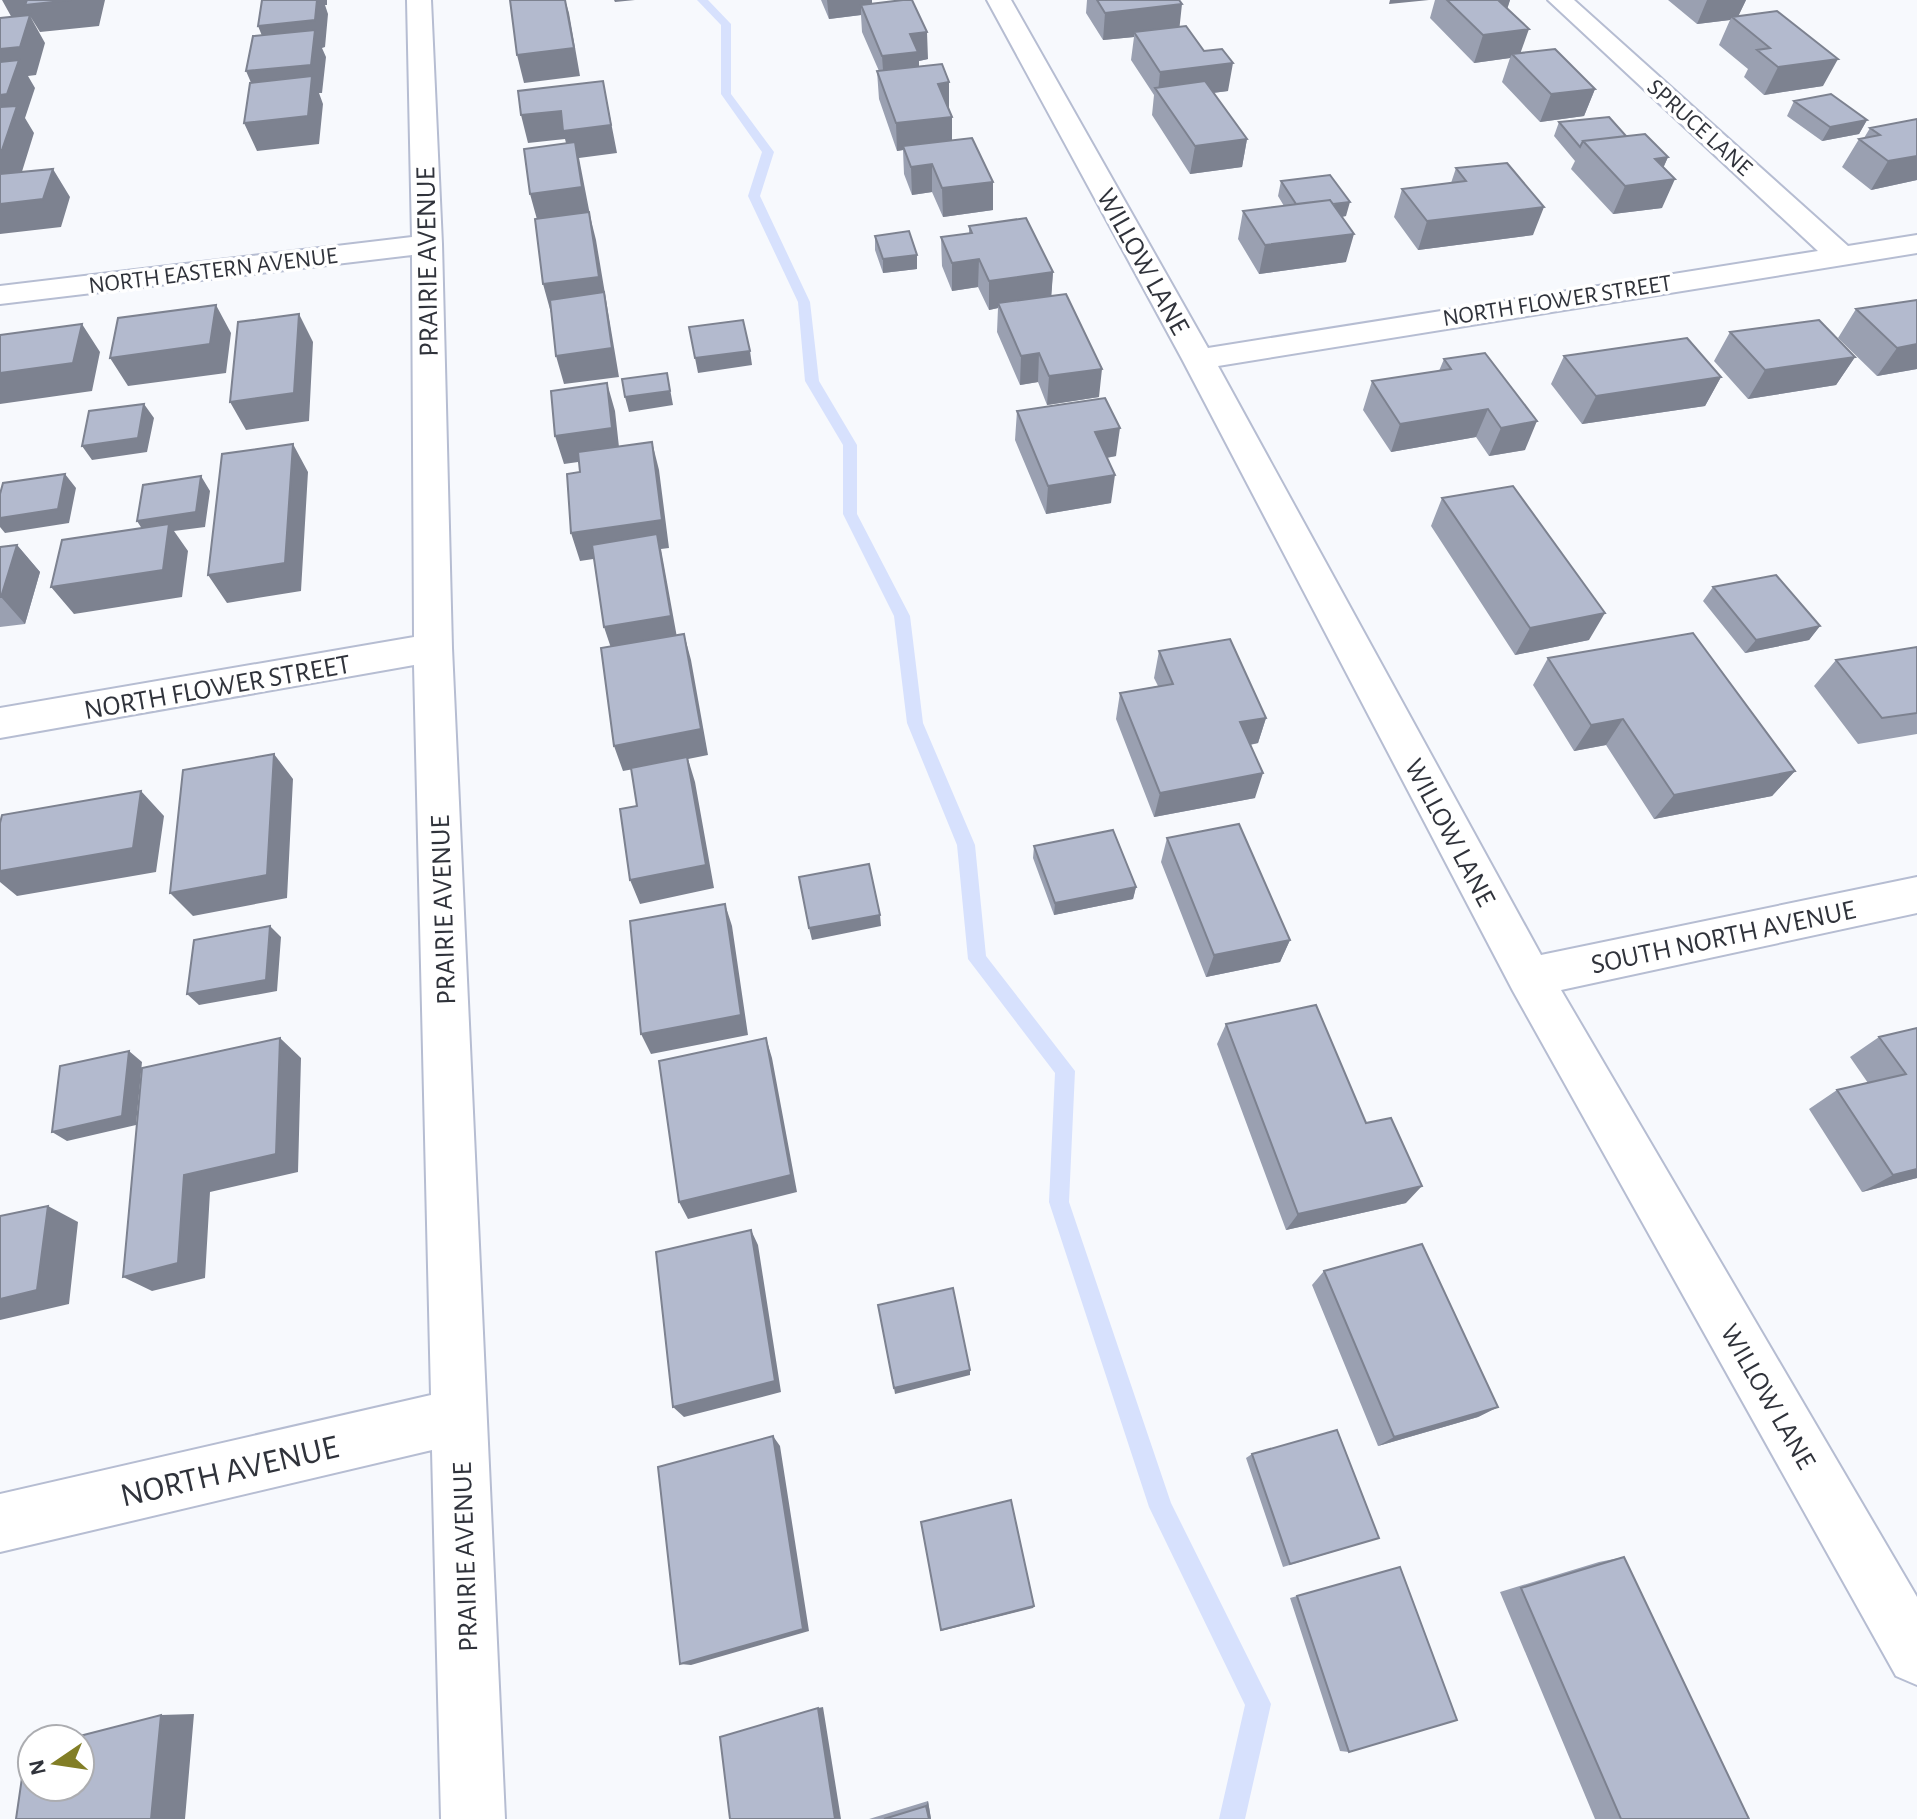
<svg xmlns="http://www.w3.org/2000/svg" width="1917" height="1819" viewBox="0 0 1917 1819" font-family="'Alegreya Sans',sans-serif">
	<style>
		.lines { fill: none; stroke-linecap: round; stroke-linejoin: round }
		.stream { fill: #d7e1fd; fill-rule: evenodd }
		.street-casing { stroke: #b6bdd2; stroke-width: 4 }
		.street { fill: #fff; fill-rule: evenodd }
		.wall { fill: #9aa0b1 }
		.shaded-wall { fill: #7d8290 }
		.building { fill: #b3bace; stroke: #7d8290; stroke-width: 2 }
		.labels { text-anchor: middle; stroke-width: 7; stroke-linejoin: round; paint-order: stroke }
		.far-street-label { font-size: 24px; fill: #30333b; stroke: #fff }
		.street-label { font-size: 28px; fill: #30333b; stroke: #fff }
		.near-street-label { font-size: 34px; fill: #30333b; stroke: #fff }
	</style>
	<rect width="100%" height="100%" fill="#f7f9fd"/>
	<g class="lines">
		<path class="stream" d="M697 0H708L731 24V94L774 152 760 196 810 302 819 381 857 445V514L910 616 923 723 975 845 986 956 1075 1071 1069 1202 1171 1503 1271 1704 1245 1819H1219L1245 1705 1149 1507 1049 1202 1055 1073 968 959 957 845 907 723 894 616 843 514V445L805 381 798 302 748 196 762 152 721 94V25Z"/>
		<defs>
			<path id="street" d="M407 0H431L442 244 452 648 505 1819H441L432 1450 0 1552V1494L431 1395 414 665 0 738V708L414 637 412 255 0 304V286L412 237Z
				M987 0H1011L1208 348 1818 251 1548 0H1574L1848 246 1917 235V253L1218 366 1541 955 1917 877V913L1561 990 1917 1597V1685L1896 1676 1513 991 1182 359Z"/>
		</defs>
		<use href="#street" class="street-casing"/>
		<use href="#street" class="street"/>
	</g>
	<path class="wall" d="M821 0H872V3L928 59 919 61V67L949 82V110L952 140 993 210 943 217 932 192 912 195 904 174 903 150 897 151 879 99 877 71H879L862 32 861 15 829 19Z
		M1087 0H1179V27L1228 91 1213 93 1247 139 1242 167 1190 174 1152 115 1154 95 1131 60 1134 37 1103 40 1086 13Z
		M1435 0H1510L1507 9 1521 53 1595 89 1584 116 1540 122 1502 82 1510 58 1474 63 1430 18Z
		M1668 0H1746L1738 16 1823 86 1764 95 1744 77 1748 69 1719 45 1730 20 1697 24Z
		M1794 101 1867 120 1859 134 1822 141 1787 116Z
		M1917 119V180L1871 190 1842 167 1859 139 1864 138 1870 128Z
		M1559 122 1668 157 1663 168 1662 208 1613 214 1571 169 1575 161 1554 136Z
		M1456 168 1533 235 1418 250 1394 217 1402 189 1451 183Z
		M1281 181 1346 216 1342 217 1346 262 1259 274 1238 239 1243 211 1284 206 1278 196Z
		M969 226 1053 272 1051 296 1099 397 1047 405 1038 382 1020 385 997 332 998 308 989 310 978 287 952 291 942 266 941 237 969 234Z
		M875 236 917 269 883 273 875 250Z
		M1917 300V369L1877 376 1838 338 1856 309Z
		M1730 332 1855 357 1836 385 1748 399 1714 361Z
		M1564 356 1721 377 1705 406 1582 424 1551 384Z
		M1444 359 1525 450 1489 456 1476 437 1391 452 1363 410 1372 381 1439 371Z
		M1017 411 1116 456 1107 458 1111 503 1046 514 1015 440Z
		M1442 498 1589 640 1515 655 1431 526Z
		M17 545 40 572 25 624 0 627V547Z
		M1713 587 1820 626 1809 640 1745 653 1703 601Z
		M1917 647V734L1858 744 1814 686 1836 660Z
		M1159 651 1266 718 1258 743 1250 745 1255 798 1154 817 1116 719 1120 693 1158 686 1154 678Z
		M1548 658 1795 771 1772 796 1654 819 1606 745 1574 751 1533 685Z
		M1167 838 1290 940 1280 962 1206 977 1161 862Z
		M1034 846 1136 887 1133 899 1054 915 1033 858Z
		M1226 1024 1366 1123 1406 1203 1286 1230 1217 1044Z
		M1917 1028V1178L1862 1192 1809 1109 1837 1090 1868 1083 1850 1057 1879 1037Z
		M1324 1271 1498 1407 1478 1417 1378 1446 1312 1285Z
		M1252 1454 1379 1538 1283 1567 1246 1458Z
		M1624 1557 1749 1819H1595L1500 1592 1599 1562Z
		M1400 1567 1349 1752 1340 1751 1290 1598Z
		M928 1801 931 1819H869Z"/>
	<path class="shaded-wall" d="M2 0H105L99 26 40 32 30 16 45 43 36 75 28 76 35 88 25 118 34 133 20 178 0 181V49L12 18Z
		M267 0H327V5H325L328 14 325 47 322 48 326 57 322 93H319L323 104 319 144 257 151 244 123 258 99 246 71 269 53 258 26Z
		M565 0 569 13 580 76 524 83 517 55Z
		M614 0H635L615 2Z
		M827 0H872V14L861 5V15L829 19Z
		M1390 0H1429L1389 4Z
		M1497 0H1510L1502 25Z
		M1707 0H1746L1737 19 1732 17 1730 20 1697 24Z
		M1182 4 1179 32H1134V37L1103 40 1105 13Z
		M1529 29 1519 57 1512 54 1510 58 1474 63 1483 35Z
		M927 32 928 59 919 61V80L884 84 882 56 910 34Z
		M1838 59 1823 86 1764 95 1778 67Z
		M1233 63 1228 91 1163 99 1158 92 1160 72Z
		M603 81 617 153 579 158 590 215 538 223 530 194 570 159 565 139 528 143 521 115Z
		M949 82V110L938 84Z
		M1595 89 1584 116 1540 122 1551 94Z
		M952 117V145L903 146V150L897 151 896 123Z
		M1867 120 1859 134 1822 141 1830 127Z
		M1247 139 1242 167 1190 174 1195 146Z
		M1917 156V180L1871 190 1888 161Z
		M1668 157 1657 182 1675 179 1662 208 1613 214 1625 186 1655 159Z
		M932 164V192L912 195 911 167Z
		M53 169 70 197 61 227 0 234V204Z
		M993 182V210L943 217 942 188Z
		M1350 202 1346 216 1296 223 1300 209Z
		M1544 207 1533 235 1418 250 1427 221Z
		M589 212 596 240 619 377 564 384 556 356 551 313 543 284Z
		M1354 234 1346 262 1259 274 1265 245Z
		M917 255V269L883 273V259Z
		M979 259 978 287 952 291V263Z
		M1053 272 1051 301 998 303V308L989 310V281Z
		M216 305 231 333 226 373 128 386 110 358Z
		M299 314 313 342 309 421 246 430 230 402Z
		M82 324 100 352 92 391 0 404V373Z
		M1917 344V369L1877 376 1897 348Z
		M750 351 752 365 698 373 695 358Z
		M1039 353 1038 382 1020 385 1021 356Z
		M1855 357 1836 385 1748 399 1765 370Z
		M1102 369 1099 397 1047 405 1049 376Z
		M667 373 673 405 629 412 625 397Z
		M1721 377 1705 406 1582 424 1596 396Z
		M607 383 615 411 620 456 564 464 555 436Z
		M144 404 154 418 147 452 92 460 82 446Z
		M1488 409 1476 437 1391 452 1400 424Z
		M1537 421 1525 450 1489 456 1501 428Z
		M1120 428 1116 456 1092 460 1095 432Z
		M652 442 659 470 669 548 661 549 678 643 613 654 604 627 660 549 580 561 571 533Z
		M293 444 308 472 301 591 227 603 208 575Z
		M65 474 76 488 69 523 5 533 0 527V518Z
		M1115 475 1111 503 1046 514 1048 486Z
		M201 476 210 491 205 527 174 531 188 551 182 597 74 614 51 587 146 535 137 521Z
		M17 545 40 572 25 624 1 597Z
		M1605 613 1589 640 1515 655 1530 628Z
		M1820 626 1809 640 1745 653 1756 640Z
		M684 634 691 660 708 755 688 759 695 782 714 888 640 904 630 880 688 759 623 771 614 746Z
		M1266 718 1258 743 1232 748 1240 722Z
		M1623 719 1606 745 1574 751 1591 725Z
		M274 754 293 779 287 898 193 916 170 893Z
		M1795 771 1772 796 1654 819 1674 795Z
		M1263 773 1255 798 1154 817 1160 793Z
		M141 791 164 816 156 872 17 896 0 882V871Z
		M1136 887 1133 899 1054 915 1055 903Z
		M725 904 732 926 748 1035 651 1054 641 1034Z
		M880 915 881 926 812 940 809 928Z
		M270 926 281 937 277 991 199 1005 187 994Z
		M1290 940 1280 962 1206 977 1214 955Z
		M280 1038 301 1058 298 1172 210 1192 205 1278 152 1291 123 1277 184 1175Z
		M766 1038 772 1058 797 1192 688 1219 679 1202Z
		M129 1051 142 1062 136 1125 67 1141 52 1132Z
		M1917 1169V1178L1862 1192 1893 1175Z
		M1422 1186 1406 1203 1286 1230 1298 1214Z
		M48 1206 78 1222 69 1304 0 1320V1299Z
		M751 1230 758 1245 781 1392 684 1417 673 1407Z
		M970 1370V1375L895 1394 894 1388Z
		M1498 1407 1478 1417 1378 1446 1394 1437Z
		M773 1436 780 1446 809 1631 691 1665 680 1664Z
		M1034 1606 1033 1608 941 1631V1630Z
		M823 1707 841 1819H835L818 1708Z
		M194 1714 185 1819H151L161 1715Z
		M928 1801 931 1819H929L926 1806Z"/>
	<path class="building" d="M27 0H71L25 5Z
		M262 0H317L315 20 258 26Z
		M510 0H565L574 48 517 55Z
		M903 0H912L927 32 910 34 918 52 882 56 861 5Z
		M1097 0H1179L1182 4 1105 13Z
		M1447 0H1498L1529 29 1483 35Z
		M1777 11 1838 59 1778 67 1757 50 1770 48 1732 17Z
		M30 15 20 47 0 49V18Z
		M1186 26 1204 51 1222 49 1233 63 1160 72 1134 32Z
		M315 30 311 65 246 71 253 36Z
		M1555 49 1595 89 1551 94 1512 54Z
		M19 60 7 94 0 95V62Z
		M942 64 949 82 938 84 952 117 896 123 877 71Z
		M312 76 308 116 244 123 250 83Z
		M603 81 611 125 563 131 561 111 521 115 518 91Z
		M1205 81 1247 139 1195 146 1155 88Z
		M1831 94 1867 120 1830 127 1794 101Z
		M17 106 2 150H0V107Z
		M1609 117 1626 136 1583 141 1580 147 1559 122Z
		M1917 119V156L1888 161 1859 139 1880 135 1870 128Z
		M1645 134 1668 157 1655 159 1675 179 1625 186 1583 141Z
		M972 138 993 182 942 188 932 164 911 167 903 146Z
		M575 142 582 187 530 194 524 149Z
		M1507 163 1544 207 1427 221 1402 189 1466 181 1456 168Z
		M53 169 43 199 0 204V174Z
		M1330 175 1350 202 1333 204 1330 200 1296 204 1281 181Z
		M1330 200 1354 234 1265 245 1243 211Z
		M589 212 599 277 543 284 535 219Z
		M1026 218 1053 272 989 281 979 259 952 263 941 237 972 233 969 226Z
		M909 231 917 255 883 259 875 236Z
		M604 292 612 348 556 356 550 300Z
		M1066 294 1102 369 1049 376 1039 353 1021 356 998 303Z
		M1917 300V344L1897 348 1856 309Z
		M216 305 210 344 110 358 118 318Z
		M299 314 294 393 230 402 238 322Z
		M743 320 750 351 695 358 689 327Z
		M1819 320 1855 357 1765 370 1730 332Z
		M82 324 73 363 0 373V335Z
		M1687 338 1721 377 1596 396 1564 356Z
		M1485 353 1537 421 1501 428 1488 409 1400 424 1372 381 1451 369 1444 359Z
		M667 373 670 391 625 397 622 379Z
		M607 383 612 428 555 436 551 391Z
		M1105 398 1120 428 1095 432 1115 475 1048 486 1017 411Z
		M144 404 138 438 82 446 89 411Z
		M652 442 662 520 571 533 567 474 580 472 578 452Z
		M293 444 285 563 208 575 222 454Z
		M65 474 58 509 0 518V494L3 483Z
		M201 476 196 512 137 521 143 485Z
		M1513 486 1605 613 1530 628 1442 498Z
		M169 524 163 570 51 587 62 540Z
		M657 534 671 616 604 627 592 545Z
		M17 545 1 597H0V547Z
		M1776 575 1820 626 1756 640 1713 587Z
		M1693 633 1795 771 1674 795 1623 719 1591 725 1548 658Z
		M684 634 701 729 614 746 601 648Z
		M1230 639 1266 718 1240 722 1263 773 1160 793 1120 693 1173 684 1159 651Z
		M1917 647V713L1882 718 1836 660Z
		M274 754 267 875 170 893 183 770Z
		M687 757 706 865 630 880 620 809 637 806 631 768Z
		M141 791 133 848 0 871V823L2 815Z
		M1239 824 1290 940 1214 955 1167 838Z
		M1113 830 1136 887 1055 903 1034 846Z
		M869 864 880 915 809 928 799 877Z
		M725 904 741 1015 641 1034 630 921Z
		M270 926 266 980 187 994 194 940Z
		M1316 1005 1366 1123 1391 1118 1422 1186 1298 1214 1226 1024Z
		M1917 1028V1169L1893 1175 1837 1090 1906 1074 1879 1037Z
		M280 1038 276 1154 184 1175 178 1263 123 1277 142 1068Z
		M766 1038 791 1175 679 1202 659 1061Z
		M129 1051 122 1116 52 1132 60 1066Z
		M48 1206 37 1290 0 1299V1216Z
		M751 1230 775 1381 673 1407 656 1252Z
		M1422 1244 1498 1407 1394 1437 1324 1271Z
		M953 1288 970 1370 894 1388 878 1305Z
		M1337 1430 1379 1538 1290 1564 1252 1454Z
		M773 1436 803 1629 680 1664 658 1467Z
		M1011 1500 1034 1606 941 1630 921 1522Z
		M1624 1557 1749 1819H1621L1521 1588Z
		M1400 1567 1457 1720 1349 1752 1297 1596Z
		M818 1708 835 1819H730L720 1737Z
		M161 1715 151 1819H16L26 1750 32 1748V1787H80V1739H68Z
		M926 1806 929 1819H884Z"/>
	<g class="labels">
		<g class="far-street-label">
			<text transform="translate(1700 127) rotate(42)" y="8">SPRUCE LANE</text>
			<text transform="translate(213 270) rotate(-7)" y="8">NORTH EASTERN AVENUE</text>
			<text transform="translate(1557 300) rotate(-9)" y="8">NORTH FLOWER STREET</text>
		</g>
		<g class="street-label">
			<text transform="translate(1144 261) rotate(61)" y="10">WILLOW LANE</text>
			<text transform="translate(426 262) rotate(-91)" y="10">PRAIRIE AVENUE</text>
			<text transform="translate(217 686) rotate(-10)" y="10">NORTH FLOWER STREET</text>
			<text transform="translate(1451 832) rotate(62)" y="10">WILLOW LANE</text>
			<text transform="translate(442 910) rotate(-92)" y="10">PRAIRIE AVENUE</text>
			<text transform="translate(1723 936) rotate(-12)" y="10">SOUTH NORTH AVENUE</text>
			<text transform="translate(1769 1396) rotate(60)" y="10">WILLOW LANE</text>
			<text transform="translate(464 1557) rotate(-92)" y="10">PRAIRIE AVENUE</text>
		</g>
		<g class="near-street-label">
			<text transform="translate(229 1470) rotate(-13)" y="12">NORTH AVENUE</text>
		</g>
	</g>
	<g transform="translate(56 1763) rotate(257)"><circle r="38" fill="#ffffff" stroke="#acadb1" stroke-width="2"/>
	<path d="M0-6L14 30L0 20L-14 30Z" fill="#827e26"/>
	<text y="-12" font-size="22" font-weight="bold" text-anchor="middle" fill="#30333b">N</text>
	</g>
</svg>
